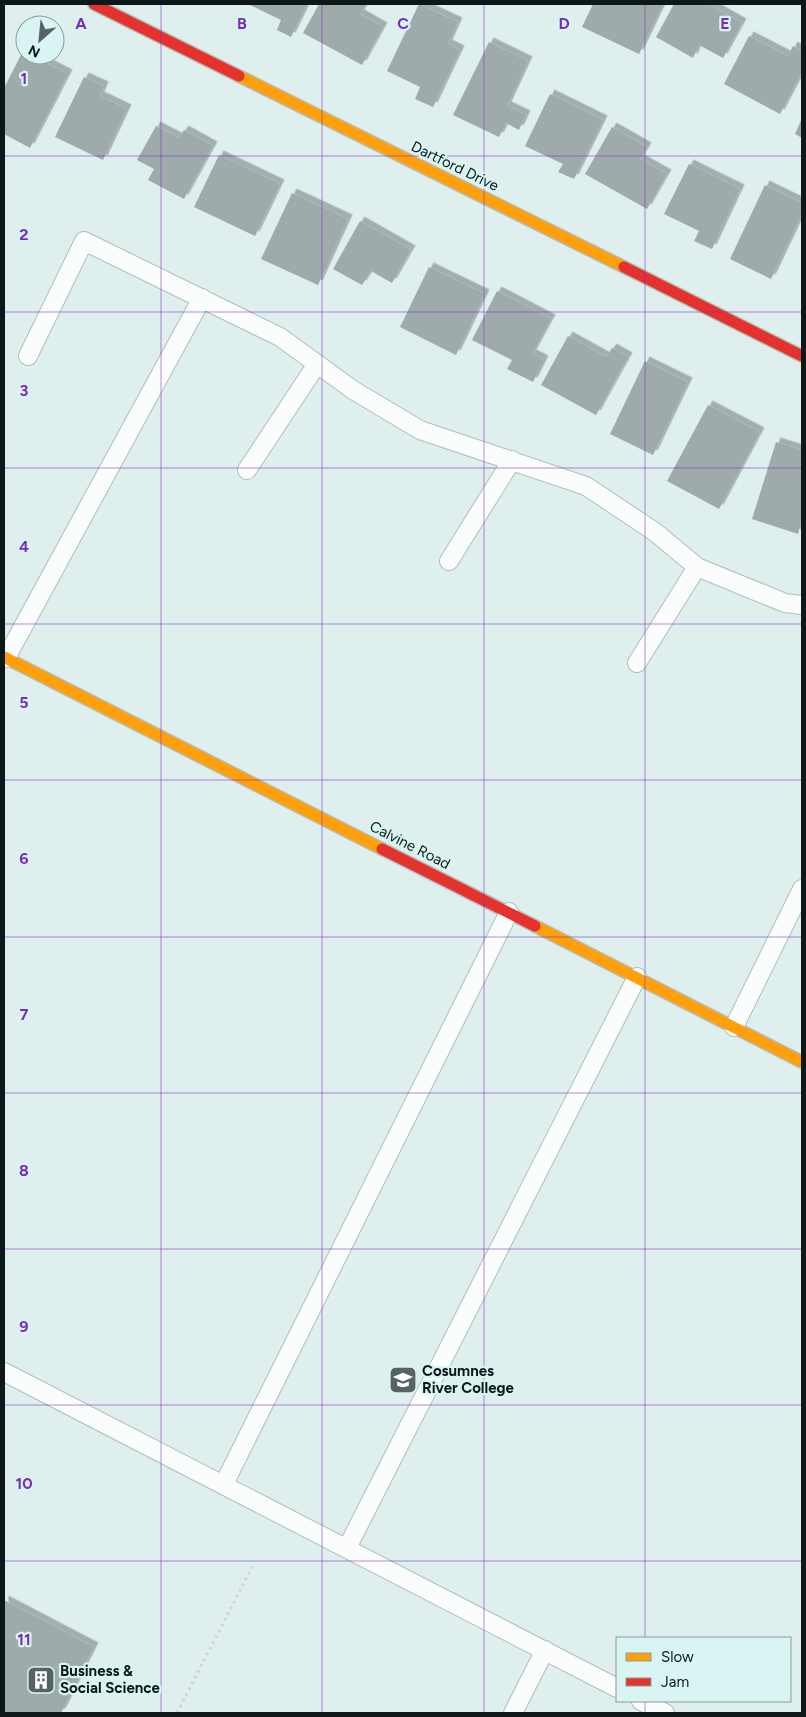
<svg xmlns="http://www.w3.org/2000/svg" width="806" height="1717" viewBox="0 0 806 1717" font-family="Figtree,sans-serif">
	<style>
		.building { fill: #9eabaa; filter: url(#shadow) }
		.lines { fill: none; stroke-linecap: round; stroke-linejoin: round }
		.lane-casing { stroke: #b0bebd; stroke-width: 20 }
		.slow-casing { stroke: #b0bebd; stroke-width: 14 }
		.jam-casing { stroke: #b0bebd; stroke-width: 14 }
		.path { stroke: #d0d5d4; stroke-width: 3; stroke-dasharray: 2.5 4; stroke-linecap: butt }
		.lane { stroke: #fafdfc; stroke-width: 18 }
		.slow { stroke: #ff9f0a; stroke-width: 11 }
		.jam { stroke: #e5322d; stroke-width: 11 }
		.grid { fill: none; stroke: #7b2cbf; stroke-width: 1; stroke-opacity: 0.55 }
		.labels { text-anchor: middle; stroke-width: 4.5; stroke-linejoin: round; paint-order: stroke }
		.street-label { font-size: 15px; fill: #0e1818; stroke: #d8f5f4 }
		.poi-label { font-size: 15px; font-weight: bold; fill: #0e1818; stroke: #d8f5f4; text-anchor: start }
		.grid-label { font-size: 16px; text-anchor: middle; font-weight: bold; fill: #7b2cbf; stroke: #d8f5f4; stroke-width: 4.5; stroke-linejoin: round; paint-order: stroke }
	</style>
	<defs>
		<filter id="shadow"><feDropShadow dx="4.5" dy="-4.5" stdDeviation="0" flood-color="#0004"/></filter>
	</defs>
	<rect width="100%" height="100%" fill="#deefee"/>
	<path class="building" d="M248 4H307L291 37 277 30 281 20Z
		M319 4H366L360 14 383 27 362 65 303 33Z
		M419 4 458 22 448 44 460 50 433 107 415 99 420 87 387 71Z
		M593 4H663L639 54 582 27Z
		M674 4H708L742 23 723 58 699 45 693 58 656 37Z
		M749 36 788 56 793 46 802 51V72L780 114 724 84Z
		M489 42 528 61 507 106 526 115 519 130 506 123 499 137 453 115Z
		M23 51 25 55H31L68 74 30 148 4 134V88Z
		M84 77 104 86 100 96 127 109 103 160 55 137Z
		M550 94 603 120 574 179 558 172 563 164 525 146Z
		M802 118V138L795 134Z
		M156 126 179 138 184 130 213 146 184 199 148 180 154 169 137 160Z
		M612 127 647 147 640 159 667 174 647 209 585 174Z
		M219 155 280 184 255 236 194 207Z
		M689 164 740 189 712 249 694 241 699 231 664 214Z
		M765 185 802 203V214L771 279 730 259Z
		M292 193 348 219 318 285 261 259Z
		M360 221 411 250 392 283 371 271 362 285 333 269Z
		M429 267 485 294 456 355 400 327Z
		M497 291 551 319 532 354 544 360 533 382 507 369 512 360 472 340Z
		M568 336 606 357 612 348 628 357 596 415 541 385Z
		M645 361 688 382 653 455 610 434Z
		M708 405 760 432 719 509 667 481Z
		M776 442 802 450V520L798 534 752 519Z
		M4 1600 94 1647 61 1713H4Z"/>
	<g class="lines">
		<defs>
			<path id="lane" d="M28 356 84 241 280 337 353 390 420 430 586 486 655 532 697 567 785 603 802 605
				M247 470 317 364
				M449 561 512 460
				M6 658 202 298
				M637 663 697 567
				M734 1027 802 889
				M4 1372 617 1688
				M224 1484 509 912
				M347 1548 637 977
				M641 1701 665 1713
				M513 1713 545 1650"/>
			<path id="slow" d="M239 76 624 267
				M4 657 382 849
				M535 926 802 1062"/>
			<path id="jam" d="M94 4 239 76
				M624 267 802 356
				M382 849 535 926"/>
		</defs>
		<use href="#lane" class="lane-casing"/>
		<use href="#slow" class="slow-casing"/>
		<use href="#jam" class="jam-casing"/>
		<path class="path" d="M177 1713 252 1567"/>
		<use href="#lane" class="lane"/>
		<use href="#slow" class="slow"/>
		<use href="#jam" class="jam"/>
	</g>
	<path class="grid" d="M161 4V1713M322 4V1713M484 4V1713M645 4V1638M4 156H802M4 312H802M4 468H802M4 624H802M4 780H802M4 937H802M4 1093H802M4 1249H802M4 1405H802M4 1561H802M645 1701V1713"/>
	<defs>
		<symbol id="university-square" viewBox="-11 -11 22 22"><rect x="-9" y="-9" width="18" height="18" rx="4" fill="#576363" stroke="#d8f5f4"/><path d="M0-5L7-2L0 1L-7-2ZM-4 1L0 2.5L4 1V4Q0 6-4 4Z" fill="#fff"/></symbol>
		<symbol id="building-square" viewBox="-11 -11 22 22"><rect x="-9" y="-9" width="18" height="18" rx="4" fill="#576363" stroke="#d8f5f4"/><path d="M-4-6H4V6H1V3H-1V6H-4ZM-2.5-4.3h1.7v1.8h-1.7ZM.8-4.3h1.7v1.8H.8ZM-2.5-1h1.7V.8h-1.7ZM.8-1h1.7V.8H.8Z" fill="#fff"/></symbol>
	</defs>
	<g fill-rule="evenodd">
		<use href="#university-square" x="387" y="1364" width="32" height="32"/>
		<use href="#building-square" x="25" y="1664" width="32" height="32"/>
	</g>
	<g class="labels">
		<g class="street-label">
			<text transform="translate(455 166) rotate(26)" y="5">Dartford Drive</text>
			<text transform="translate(410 845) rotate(27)" y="5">Calvine Road</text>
		</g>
		<g class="poi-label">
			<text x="422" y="1376">Cosumnes<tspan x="422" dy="17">River College</tspan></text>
			<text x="60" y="1676">Business &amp;<tspan x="60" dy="17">Social Science</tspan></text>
		</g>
	</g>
	<g class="grid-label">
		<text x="81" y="29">A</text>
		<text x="242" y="29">B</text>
		<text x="403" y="29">C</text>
		<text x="564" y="29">D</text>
		<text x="725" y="29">E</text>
		<text x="24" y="84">1</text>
		<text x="24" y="240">2</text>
		<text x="24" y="396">3</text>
		<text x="24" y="552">4</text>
		<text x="24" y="708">5</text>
		<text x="24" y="864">6</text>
		<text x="24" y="1020">7</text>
		<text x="24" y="1176">8</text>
		<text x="24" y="1332">9</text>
		<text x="24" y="1489">10</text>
		<text x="24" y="1645">11</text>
	</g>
	<rect width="806" height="1717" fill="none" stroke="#0e1818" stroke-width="10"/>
	<rect x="616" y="1637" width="175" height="65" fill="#d8f5f4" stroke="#879d9c"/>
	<rect x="626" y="1653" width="25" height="8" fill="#ff9f0a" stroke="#879d9c"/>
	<text x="661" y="1662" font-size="15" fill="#0e1818">Slow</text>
	<rect x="626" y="1678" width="25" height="8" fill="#e5322d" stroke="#879d9c"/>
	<text x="661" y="1687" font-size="15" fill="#0e1818">Jam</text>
	<g transform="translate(40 40) rotate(207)"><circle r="24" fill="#d8f5f4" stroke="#879d9c"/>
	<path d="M0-4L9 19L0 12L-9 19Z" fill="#576363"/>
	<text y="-8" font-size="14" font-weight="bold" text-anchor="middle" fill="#0e1818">N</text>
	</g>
</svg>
